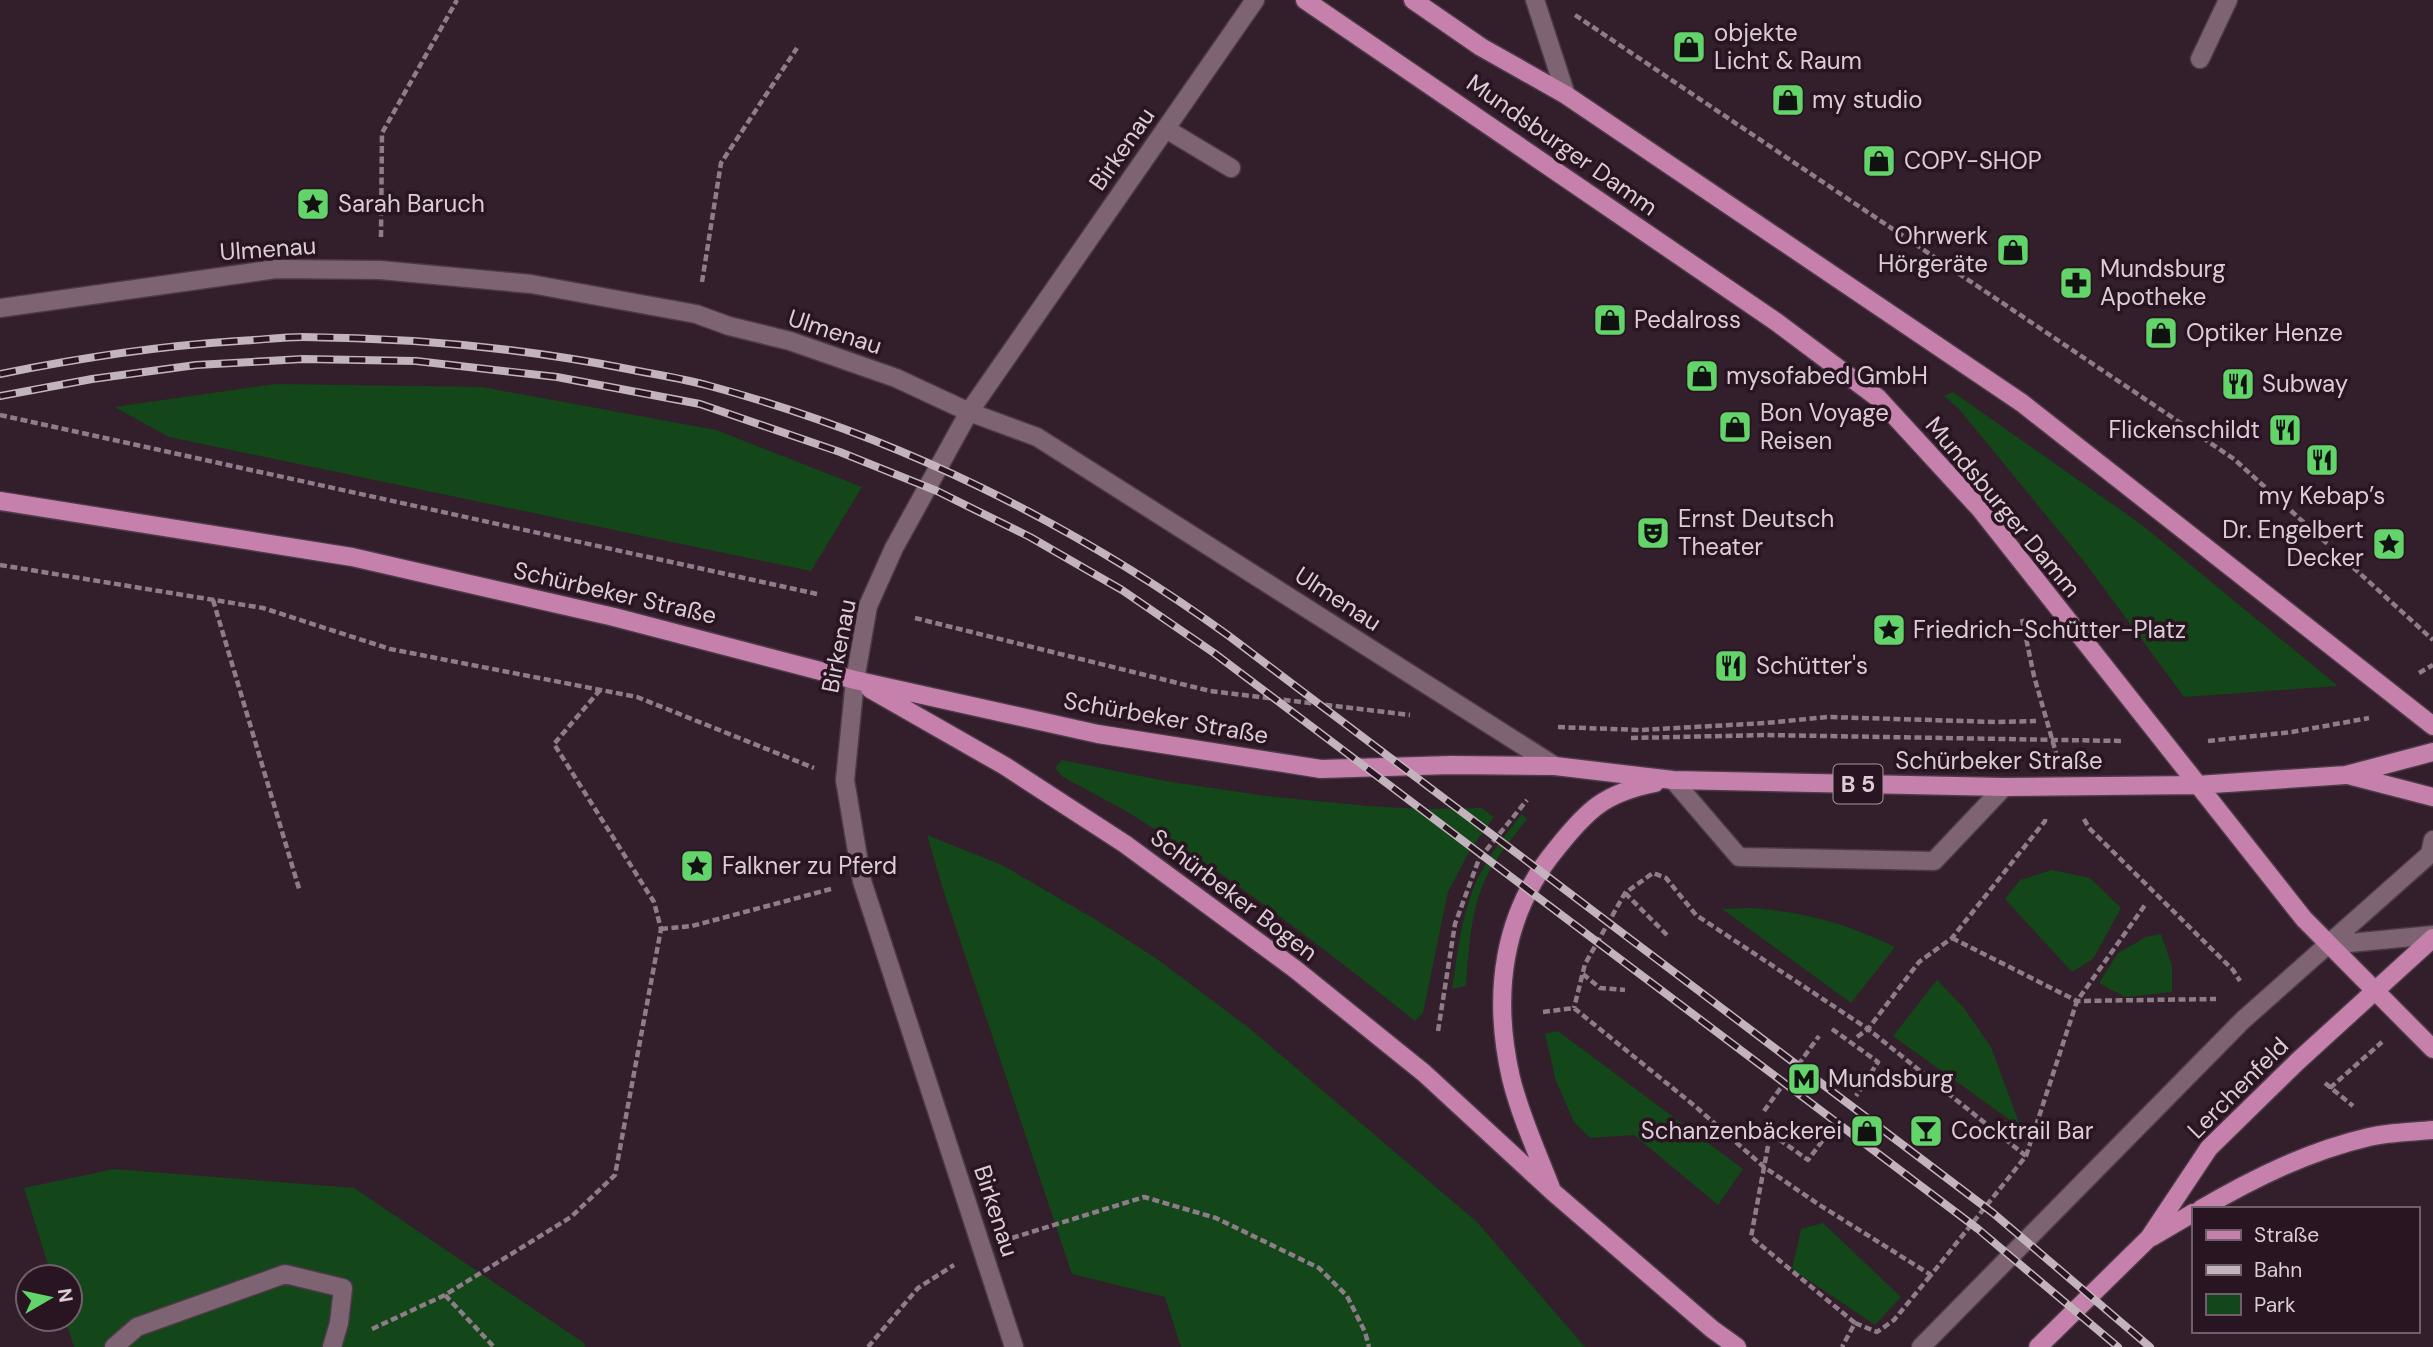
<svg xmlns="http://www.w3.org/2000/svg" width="2433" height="1347" viewBox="0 0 2433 1347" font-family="'DM Sans',sans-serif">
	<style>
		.green { fill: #134618 }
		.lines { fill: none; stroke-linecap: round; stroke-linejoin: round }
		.minor-casing { stroke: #4c3a46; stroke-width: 21 }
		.major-casing { stroke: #4c3a46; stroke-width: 21 }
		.path { stroke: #8e7d88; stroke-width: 4.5; stroke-dasharray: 7 3.5; stroke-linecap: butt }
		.minor { stroke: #7e6473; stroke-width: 18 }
		.major { stroke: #c580ab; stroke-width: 18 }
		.rail-casing { stroke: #c3b3bc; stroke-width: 8 }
		.rail { stroke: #291522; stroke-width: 5; stroke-dasharray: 16; stroke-linecap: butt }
		.labels { text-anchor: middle; stroke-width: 7; stroke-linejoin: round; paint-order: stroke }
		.shield { fill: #291522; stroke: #a6959f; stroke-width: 2 }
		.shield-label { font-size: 23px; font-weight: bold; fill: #dbccd5 }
		.poi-label { font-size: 24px; fill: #dbccd5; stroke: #291522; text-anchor: start }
		.street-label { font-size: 24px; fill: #dbccd5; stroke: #291522 }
	</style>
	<rect width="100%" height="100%" fill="#331e2b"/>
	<path class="green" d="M276 384 482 387 716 430 862 487 811 571 169 437 114 407Z
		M1953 392 2142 525 2338 686 2184 697 2086 564 1959 409 1944 396Z
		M1062 760 1165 781 1266 796 1368 806 1423 809 1482 808 1494 817 1470 850 1448 892 1423 1013 1415 1021C1324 949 1232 877 1134 816 1111 802 1086 790 1063 777L1055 768Z
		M1522 814 1527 819C1513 838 1496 857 1486 878 1470 911 1469 951 1466 986L1452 989C1458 949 1462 908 1481 872 1492 851 1507 833 1522 814Z
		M927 835 1002 865 1098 921 1157 959 1249 1028 1477 1222 1585 1347H1181L1165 1297 1072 1274 943 889Z
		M2052 870 2090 878 2121 908 2093 959 2072 972 2005 899 2020 880Z
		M1751 908C1806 912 1845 923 1895 947L1851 1003 1722 909Z
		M2161 934 2172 966V992L2125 997 2099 983 2118 953 2146 937Z
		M1937 980 1964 1008 1991 1047 2021 1128 1893 1036Z
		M1558 1031 1743 1169 1718 1205 1634 1135 1590 1138 1574 1122 1556 1081 1545 1034Z
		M114 1169 354 1188 584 1343 585 1347H74L65 1319H70V1277H52L24 1188Z
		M1823 1223 1901 1297 1875 1325 1792 1269 1801 1229Z"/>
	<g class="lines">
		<defs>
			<path id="minor" d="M1535 0 1566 95
				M2200 59 2228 0
				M1166 129 1231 168
				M0 308 276 269 380 270 531 284 696 314 729 326 790 341 896 378 969 412 1037 437 1555 766
				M1673 780 1739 857 1934 861 2004 787
				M2329 945 2433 935
				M114 1347 137 1327 285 1274 343 1288 339 1323 332 1347
				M1014 1347 862 881 845 780 855 680 868 606 894 548 969 412 1255 0
				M1921 1347 2243 1020 2430 854 2433 840"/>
			<path id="major" d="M1305 0 1775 321 1878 398 1980 509 2304 919 2433 1049
				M1413 0 1481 47 1566 95 2022 403 2433 726
				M0 501 352 557 614 617 855 680 1098 734 1321 769 1451 765 1555 766 1673 780 2004 787 2197 785 2346 775 2433 752
				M870 689 1005 766 1125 844 1295 969 1424 1073 1553 1192 1712 1329 1737 1347
				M2348 775 2433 797
				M1551 1188C1537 1152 1520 1115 1511 1078 1492 995 1502 914 1557 848 1588 809 1605 793 1655 783
				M2201 1209C2254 1178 2309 1151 2369 1137 2389 1132 2412 1132 2433 1130
				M2152 1237 2193 1213
				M2038 1347 2149 1238 2209 1148 2298 1061 2433 938"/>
		</defs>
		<use href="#minor" class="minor-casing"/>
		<use href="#major" class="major-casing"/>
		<path class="path" d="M1575 15 2234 459 2433 640
			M381 237 382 133 457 0
			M702 282 721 163 797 48
			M0 415 817 594
			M0 565 263 608 390 649 637 697 814 768
			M213 600 300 892
			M915 618 1210 691 1410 715
			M2022 619 2034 676 2056 753
			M2419 673 2433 665
			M1558 727 1640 730 1766 723 1828 717 1997 722 2036 721
			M1631 738 1766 735 2122 741
			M2208 741 2292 732 2369 718
			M2084 819 2089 828 2233 970 2240 981
			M1625 893 1667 935
			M661 929 692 926 831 889
			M1952 938 2077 1001 2216 999
			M1583 974 1600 988 1625 990
			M1543 1012 1574 1008 1696 1107 1764 1167 1818 1204 1931 1275 2026 1156 1868 1029 1696 915 1666 878 1653 873 1625 893 1585 964 1574 1008
			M1832 1029 1878 1062 1856 1096
			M1438 1031 1455 924 1479 859 1527 800
			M1857 1037 1868 1029 1919 962 1952 938 2045 821V819
			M1798 1065 1819 1036
			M1797 1078 1808 1086
			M2325 1083 2353 1106
			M2330 1088 2382 1042
			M1764 1111 1785 1082
			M1762 1127 1808 1160 1829 1132
			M1768 1146 1751 1237 1855 1323 1842 1347
			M2026 1156 2077 1001 2145 905
			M1012 1238 1144 1197 1216 1218 1319 1268 1347 1296 1365 1332 1369 1347
			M445 1295 494 1347
			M1855 1323 1877 1332 1894 1320 1931 1275
			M372 1329 445 1295 571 1217 615 1175 661 929 654 902 554 744 600 690
			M868 1347 918 1288 954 1265"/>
		<use href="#minor" class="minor"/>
		<use href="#major" class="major"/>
		<defs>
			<path id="rail" d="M0 374C79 358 158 346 238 341 260 340 282 337 303 337 414 338 525 348 633 370 659 375 685 379 710 386 896 436 1073 523 1229 636L1993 1213 2150 1347
				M0 396 92 379 196 365 303 359 416 361 557 377 700 404 840 452 937 491 1030 537 1122 590 1214 653 1978 1229 2118 1347"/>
		</defs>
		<use href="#rail" class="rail-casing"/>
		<use href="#rail" class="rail"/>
	</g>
	<defs>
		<symbol id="shop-square" viewBox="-11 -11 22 22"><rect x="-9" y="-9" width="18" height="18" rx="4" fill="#62d469" stroke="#291522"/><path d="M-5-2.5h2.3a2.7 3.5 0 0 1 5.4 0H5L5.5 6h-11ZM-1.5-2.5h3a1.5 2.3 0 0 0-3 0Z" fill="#111"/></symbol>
		<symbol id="sight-square" viewBox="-11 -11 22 22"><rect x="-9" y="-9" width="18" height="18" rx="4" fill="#62d469" stroke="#291522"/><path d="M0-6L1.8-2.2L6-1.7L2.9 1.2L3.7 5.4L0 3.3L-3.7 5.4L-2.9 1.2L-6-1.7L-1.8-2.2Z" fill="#111"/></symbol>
		<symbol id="pharmacy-square" viewBox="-11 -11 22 22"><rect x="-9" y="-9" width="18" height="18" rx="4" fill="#62d469" stroke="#291522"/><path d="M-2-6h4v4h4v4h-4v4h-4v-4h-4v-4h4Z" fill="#111"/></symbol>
		<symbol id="restaurant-square" viewBox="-11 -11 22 22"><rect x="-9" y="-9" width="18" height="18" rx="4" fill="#62d469" stroke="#291522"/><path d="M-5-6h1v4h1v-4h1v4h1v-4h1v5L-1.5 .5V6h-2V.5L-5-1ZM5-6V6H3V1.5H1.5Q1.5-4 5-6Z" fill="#111"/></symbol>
		<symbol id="theatre-square" viewBox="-11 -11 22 22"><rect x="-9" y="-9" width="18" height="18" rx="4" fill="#62d469" stroke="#291522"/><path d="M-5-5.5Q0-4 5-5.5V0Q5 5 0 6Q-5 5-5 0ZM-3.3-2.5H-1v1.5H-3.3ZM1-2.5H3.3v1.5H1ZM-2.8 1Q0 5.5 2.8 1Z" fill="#111"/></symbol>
		<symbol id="metro-square" viewBox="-11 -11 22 22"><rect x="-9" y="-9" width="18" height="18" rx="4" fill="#62d469" stroke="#291522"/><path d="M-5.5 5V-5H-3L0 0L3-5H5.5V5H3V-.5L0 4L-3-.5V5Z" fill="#111"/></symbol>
		<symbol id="bar-square" viewBox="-11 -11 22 22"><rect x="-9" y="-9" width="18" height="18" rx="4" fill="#62d469" stroke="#291522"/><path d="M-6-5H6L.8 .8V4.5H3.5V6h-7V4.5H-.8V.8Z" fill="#111"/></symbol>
	</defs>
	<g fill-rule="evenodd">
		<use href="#shop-square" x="1670" y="28" width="38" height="38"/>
		<use href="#shop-square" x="1769" y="81" width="38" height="38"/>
		<use href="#shop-square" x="1860" y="142" width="38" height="38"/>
		<use href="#sight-square" x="294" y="185" width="38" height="38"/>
		<use href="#shop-square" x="1994" y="231" width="38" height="38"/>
		<use href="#pharmacy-square" x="2057" y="264" width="38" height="38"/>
		<use href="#shop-square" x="1591" y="301" width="38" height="38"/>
		<use href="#shop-square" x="2142" y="314" width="38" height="38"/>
		<use href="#shop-square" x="1683" y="357" width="38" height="38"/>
		<use href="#restaurant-square" x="2219" y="365" width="38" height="38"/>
		<use href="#shop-square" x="1716" y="408" width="38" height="38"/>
		<use href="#restaurant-square" x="2266" y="411" width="38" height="38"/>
		<use href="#restaurant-square" x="2303" y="441" width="38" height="38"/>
		<use href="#theatre-square" x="1634" y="514" width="38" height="38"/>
		<use href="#sight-square" x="2370" y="525" width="38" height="38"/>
		<use href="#sight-square" x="1870" y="611" width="38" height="38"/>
		<use href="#restaurant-square" x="1712" y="647" width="38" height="38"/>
		<use href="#sight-square" x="678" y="847" width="38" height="38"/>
		<use href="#metro-square" x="1785" y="1060" width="38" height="38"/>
		<use href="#shop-square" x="1848" y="1112" width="38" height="38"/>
		<use href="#bar-square" x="1907" y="1112" width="38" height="38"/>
	</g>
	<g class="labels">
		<rect class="shield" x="1833.5" y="764.5" width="49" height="39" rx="5"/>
		<g class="shield-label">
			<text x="1858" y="792">B 5</text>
		</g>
		<g class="poi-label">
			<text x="1714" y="41">objekte<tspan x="1714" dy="28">Licht &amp; Raum</tspan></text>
			<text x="1812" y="108">my studio</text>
			<text x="1904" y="169">COPY-SHOP</text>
			<text x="338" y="212">Sarah Baruch</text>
			<text x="1988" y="244" text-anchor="end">Ohrwerk<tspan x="1988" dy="28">Hörgeräte</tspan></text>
			<text x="2100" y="277">Mundsburg<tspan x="2100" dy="28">Apotheke</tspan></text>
			<text x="1634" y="328">Pedalross</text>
			<text x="2186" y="341">Optiker Henze</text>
			<text x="1726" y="384">mysofabed GmbH</text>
			<text x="2262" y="392">Subway</text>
			<text x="1760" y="421">Bon Voyage<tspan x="1760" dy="28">Reisen</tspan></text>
			<text x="2260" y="438" text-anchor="end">Flickenschildt</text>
			<text x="2322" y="504" text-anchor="middle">my Kebap’s</text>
			<text x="1678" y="527">Ernst Deutsch<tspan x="1678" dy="28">Theater</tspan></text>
			<text x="2364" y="538" text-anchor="end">Dr. Engelbert<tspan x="2364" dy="28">Decker</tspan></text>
			<text x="1913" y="638">Friedrich-Schütter-Platz</text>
			<text x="1756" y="674">Schütter's</text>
			<text x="722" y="874">Falkner zu Pferd</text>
			<text x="1828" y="1087">Mundsburg</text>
			<text x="1842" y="1139" text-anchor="end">Schanzenbäckerei</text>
			<text x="1951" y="1139">Cocktrail Bar</text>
		</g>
		<g class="street-label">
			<text transform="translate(1562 145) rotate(35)" y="8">Mundsburger Damm</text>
			<text transform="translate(1122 149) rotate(-55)" y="8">Birkenau</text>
			<text transform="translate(268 249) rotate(-4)" y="8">Ulmenau</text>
			<text transform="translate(835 332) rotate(18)" y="8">Ulmenau</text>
			<text transform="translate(2003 507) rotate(50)" y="8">Mundsburger Damm</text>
			<text transform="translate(615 593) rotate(13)" y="8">Schürbeker Straße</text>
			<text transform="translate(1338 599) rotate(33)" y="8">Ulmenau</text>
			<text transform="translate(839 646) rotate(-79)" y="8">Birkenau</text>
			<text transform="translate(1166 718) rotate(10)" y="8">Schürbeker Straße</text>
			<text x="1999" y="769">Schürbeker Straße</text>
			<text transform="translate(1234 895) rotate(37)" y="8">Schürbeker Bogen</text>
			<text transform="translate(2238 1088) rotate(-45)" y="8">Lerchenfeld</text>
			<text transform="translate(996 1211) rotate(72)" y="8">Birkenau</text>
		</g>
	</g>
	<rect x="2192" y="1207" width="228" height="126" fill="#291522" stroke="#705e6a" stroke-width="2"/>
	<rect x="2206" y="1230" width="35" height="10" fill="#c580ab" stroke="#705e6a" stroke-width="2"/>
	<text x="2254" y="1242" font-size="21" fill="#dbccd5">Straße</text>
	<rect x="2206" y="1265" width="35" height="10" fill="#c3b3bc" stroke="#705e6a" stroke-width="2"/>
	<text x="2254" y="1277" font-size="21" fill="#dbccd5">Bahn</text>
	<rect x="2206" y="1294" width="35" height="21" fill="#134618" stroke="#705e6a" stroke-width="2"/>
	<text x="2254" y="1312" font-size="21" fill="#dbccd5">Park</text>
	<g transform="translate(49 1298) rotate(81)"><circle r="33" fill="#291522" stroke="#705e6a" stroke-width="2"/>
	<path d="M0-5L12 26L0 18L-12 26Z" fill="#62d469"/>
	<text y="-10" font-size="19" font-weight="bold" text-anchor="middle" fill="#dbccd5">N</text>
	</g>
</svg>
